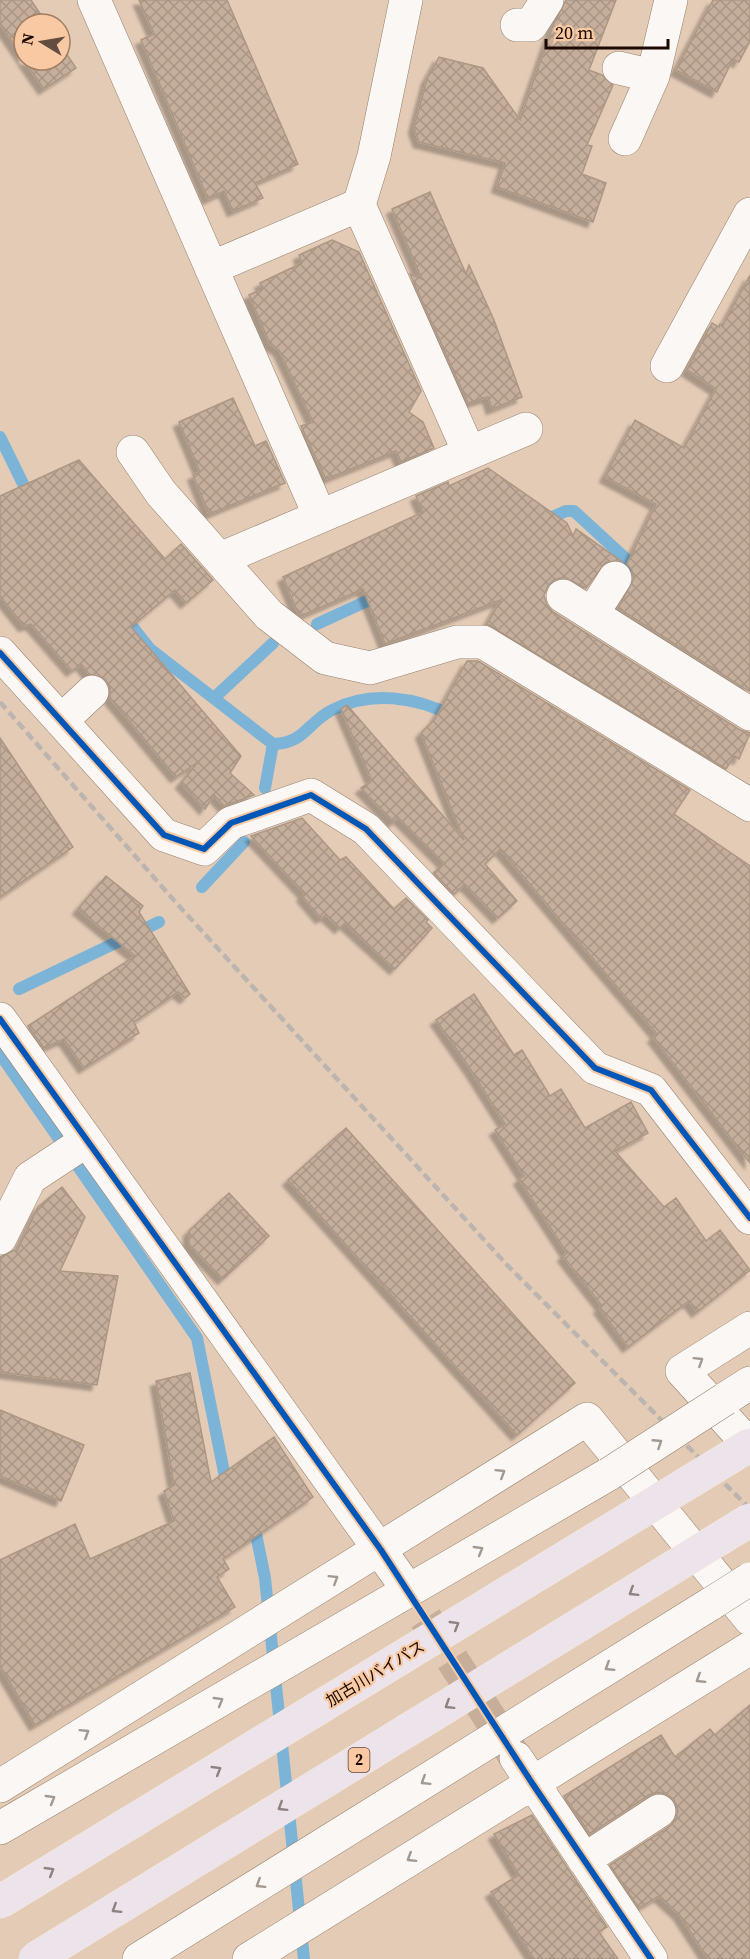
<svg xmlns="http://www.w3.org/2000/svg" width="750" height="1959" viewBox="0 0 750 1959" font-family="'Source Serif 4','Noto Sans JP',serif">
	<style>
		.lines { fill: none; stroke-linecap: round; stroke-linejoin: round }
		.stream { stroke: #7cb4d8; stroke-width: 12 }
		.building { fill: url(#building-cross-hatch); stroke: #ac9784; stroke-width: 1.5; filter: url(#shadow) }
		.minor-tunnel { stroke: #c6ae9b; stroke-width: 33; stroke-dasharray: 33 16; stroke-linecap: butt }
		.minor-casing { stroke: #95806c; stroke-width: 34 }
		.minor { stroke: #fbf7f4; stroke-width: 33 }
		.rail { stroke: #bbb4af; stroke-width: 4.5; stroke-dasharray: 9 4.5; stroke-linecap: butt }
		.minor-bridge-casing { stroke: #95806c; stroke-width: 34; stroke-linecap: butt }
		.highway-bridge-casing { stroke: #f3e8de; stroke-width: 34; stroke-linecap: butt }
		.minor-bridge { stroke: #fbf7f4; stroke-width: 33 }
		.highway-bridge { stroke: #ece4ea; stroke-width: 33 }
		.cycleway-casing { stroke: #f8c9a2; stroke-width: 10 }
		.cycleway { stroke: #0057b8; stroke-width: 6 }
		.oneway { stroke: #a29892 }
		.oneway2 { stroke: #8e8181 }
		.labels { text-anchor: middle; stroke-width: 4.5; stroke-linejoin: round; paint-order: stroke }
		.shield { fill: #f8c9a2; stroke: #5e4331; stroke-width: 1.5 }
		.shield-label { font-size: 15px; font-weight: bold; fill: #1c0900 }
		.street-label { font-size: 16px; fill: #1c0900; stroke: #f8c9a2 }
	</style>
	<defs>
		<pattern id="building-cross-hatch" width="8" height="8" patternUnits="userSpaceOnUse" patternTransform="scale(1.5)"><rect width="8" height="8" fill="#c5af9c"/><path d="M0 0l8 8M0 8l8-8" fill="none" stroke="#a99585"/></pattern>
		<filter id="shadow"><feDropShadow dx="-5.5" dy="5.5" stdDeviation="1.5" flood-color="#0004"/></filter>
	</defs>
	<rect width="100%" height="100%" fill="#e4cbb6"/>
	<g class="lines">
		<path class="stream" d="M0 437 30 498
			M541 522 566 511H574L638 570
			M123 615 150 649 273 744C304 744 308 722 332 710 371 690 416 697 453 716
			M317 624 380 595
			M214 698 273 643
			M265 788 273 744
			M202 887 244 842
			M19 989 159 922
			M0 1054 197 1338 225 1477 231 1487
			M249 1521 256 1534 265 1578 304 1959"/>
	</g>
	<path class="building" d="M0 0H31L47 24H24V59L0 24Z
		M139 0H227L298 164 255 183 263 198 233 211 224 191 208 199 141 40 154 34Z
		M566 0H616L589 70 602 75 613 85 587 145 592 146 582 174 606 183 593 222 497 187 505 163 419 142 414 128 427 79 439 57 483 68 520 120 553 25Z
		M713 0H750V41L739 62 733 59 717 92 676 70Z
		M60 44 76 68 44 89 24 60H60Z
		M430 192 466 274 469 265 494 320 522 397 492 409 488 397 468 403 410 274 422 279 392 209Z
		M332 240 359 252 421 391 409 412 423 422 434 448 401 462 396 451 326 479 301 426 313 422 279 350 270 344 249 295 262 289 260 283 302 263 299 255Z
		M750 275V692L618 608 634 579 632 570 627 564 656 504 605 477 635 420 684 448 716 389 687 370 712 323 719 327 720 324 723 325Z
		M233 398 255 446 266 441 285 483 209 514 193 475 200 472 179 422Z
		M79 460 165 559 181 544 213 580 186 603 175 590 131 627 241 756 230 773 254 795 224 806 214 795 205 809 181 783 198 762 176 777 110 698V688L105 679 89 674 81 664 72 671 31 624 24 626 0 596V496Z
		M488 468 567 523 573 536 576 529 621 561 606 562 586 588 564 577 554 580 548 586 544 595 547 605 553 612 740 730 750 733 739 759 734 756 726 769 487 624 501 600 385 644 363 589 301 616 299 615 283 577 423 512 416 496 448 482 449 486Z
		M467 661H478L690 790 674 814 750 866V1163L653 1037 657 1034 500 849 485 864 517 901 498 918 465 884 454 894 434 873 444 863 398 817 394 822 361 788 372 781 341 709 347 705 464 840 421 733 435 719Z
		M0 738 73 847 0 897Z
		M302 818 340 860 346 857 394 909 406 898 428 920 426 922 432 928 395 969 345 923 340 928 326 915 321 918 302 896 305 894 251 836Z
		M106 876 143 906 139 912 190 994 185 998 178 992 134 1022 139 1033 84 1068 64 1039 44 1048 28 1026 135 956 78 909Z
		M474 994 514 1055 522 1050 550 1096 561 1089 585 1128 631 1102 648 1133 615 1151 664 1207 676 1198 706 1241 720 1230 750 1270 697 1312 689 1301 628 1347 599 1308 602 1306 563 1256 567 1253 519 1179 524 1176 495 1130 505 1124 471 1070 436 1020Z
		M346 1128 575 1383 517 1435 288 1180Z
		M62 1187 85 1217 60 1271 118 1276 97 1385 0 1372V1257L14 1250 17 1251 38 1207Z
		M229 1193 269 1236 223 1279 189 1244V1231Z
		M190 1373 211 1482 274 1437 313 1497 223 1559 229 1569 217 1577 235 1607 35 1725 0 1666V1560L75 1524 90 1559 174 1521 164 1491 174 1485 156 1381Z
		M0 1410 84 1445 61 1501 0 1476Z
		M750 1705V1959H708L679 1914 659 1896 639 1908 610 1865 670 1826 676 1819 678 1811 674 1800 667 1794 659 1792 649 1795 590 1834 564 1796 661 1735 675 1757 710 1729 715 1735Z
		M532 1815 607 1927 599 1932 618 1959H534L491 1892 519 1875 494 1834Z"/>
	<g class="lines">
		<path class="minor-tunnel" d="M399 1577 515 1757"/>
		<defs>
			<path id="minor" d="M94 0 319 514
				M406 0 374 156 359 205 469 452
				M517 25H531L547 0
				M619 68 653 76
				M625 139 653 76 671 0
				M211 268 359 205
				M667 366 750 214
				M133 452 161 493 269 615 325 658 370 668 457 642H483L750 805
				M220 559 526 429
				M563 596 750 714
				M592 614 615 578
				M0 653 164 835 204 849 231 823 311 795 366 829 595 1068 651 1090 750 1218
				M61 721 92 692
				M0 1019 399 1577
				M0 1238 30 1178 86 1141
				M750 1328 682 1371 750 1446
				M725 1399 750 1383
				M516 1758 651 1959
				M0 1786 587 1419 750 1619
				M0 1828 609 1474
				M584 1860 659 1811
				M139 1959 712 1603
				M249 1959 750 1648"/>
		</defs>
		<use href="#minor" class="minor-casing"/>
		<use href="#minor" class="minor"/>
		<path class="rail" d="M0 702 179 906 508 1266 750 1509"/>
		<defs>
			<path id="minor-bridge" d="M609 1474 725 1399
				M712 1603 750 1579"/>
			<path id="highway-bridge" d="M0 1902 750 1445
				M35 1959 750 1520"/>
		</defs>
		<use href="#minor-bridge" class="minor-bridge-casing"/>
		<use href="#highway-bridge" class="highway-bridge-casing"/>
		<use href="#minor-bridge" class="minor-bridge"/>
		<use href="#highway-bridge" class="highway-bridge"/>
		<defs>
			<path id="cycleway" d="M0 653 164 835 204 849 231 823 311 795 366 829 595 1068 651 1090 750 1218
				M0 1019 381 1550 532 1783 651 1959"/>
		</defs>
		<use href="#cycleway" class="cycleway-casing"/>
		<use href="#cycleway" class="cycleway"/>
	</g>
	<defs><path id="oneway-chevron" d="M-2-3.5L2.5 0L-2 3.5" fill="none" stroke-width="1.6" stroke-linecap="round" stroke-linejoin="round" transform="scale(1.5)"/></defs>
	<g class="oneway">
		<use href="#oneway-chevron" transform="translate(699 1361) rotate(-32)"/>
		<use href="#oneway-chevron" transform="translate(658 1443) rotate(-33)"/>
		<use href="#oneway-chevron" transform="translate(501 1473) rotate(-32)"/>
		<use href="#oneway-chevron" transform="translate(479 1550) rotate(-30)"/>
		<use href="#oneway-chevron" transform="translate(334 1579) rotate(-32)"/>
		<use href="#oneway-chevron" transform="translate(609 1667) rotate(148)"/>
		<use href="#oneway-chevron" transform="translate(700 1679) rotate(148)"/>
		<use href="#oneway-chevron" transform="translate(219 1701) rotate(-30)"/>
		<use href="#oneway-chevron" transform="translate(85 1733) rotate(-32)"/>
		<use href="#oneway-chevron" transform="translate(425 1781) rotate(148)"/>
		<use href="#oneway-chevron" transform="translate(51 1799) rotate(-30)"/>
		<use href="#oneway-chevron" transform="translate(411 1858) rotate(148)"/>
		<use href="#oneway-chevron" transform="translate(260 1884) rotate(148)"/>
	</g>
	<g class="oneway2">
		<use href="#oneway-chevron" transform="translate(633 1592) rotate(148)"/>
		<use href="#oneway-chevron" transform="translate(455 1625) rotate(-31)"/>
		<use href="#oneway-chevron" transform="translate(449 1705) rotate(148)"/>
		<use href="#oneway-chevron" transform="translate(217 1770) rotate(-31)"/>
		<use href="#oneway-chevron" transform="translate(282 1807) rotate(148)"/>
		<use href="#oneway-chevron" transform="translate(50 1871) rotate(-31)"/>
		<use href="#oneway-chevron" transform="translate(116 1909) rotate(148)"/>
	</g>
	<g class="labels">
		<rect class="shield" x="348.5" y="1748" width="21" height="24" rx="4.5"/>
		<g class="shield-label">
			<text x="359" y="1765">2</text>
		</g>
		<g class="street-label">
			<text transform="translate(375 1673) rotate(-31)" y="6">加古川バイパス</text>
		</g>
	</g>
	<g transform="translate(42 42) rotate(281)"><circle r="28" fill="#f8c9a2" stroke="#a07c61" stroke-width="1.5"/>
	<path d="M0-4.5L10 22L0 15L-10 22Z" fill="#624d40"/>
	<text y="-9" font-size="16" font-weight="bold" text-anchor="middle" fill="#1c0900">N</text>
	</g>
	<path d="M546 39v9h122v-9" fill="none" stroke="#1c0900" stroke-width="3"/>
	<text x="555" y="39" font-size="18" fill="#1c0900" stroke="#f8c9a2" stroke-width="4.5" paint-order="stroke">20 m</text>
</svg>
